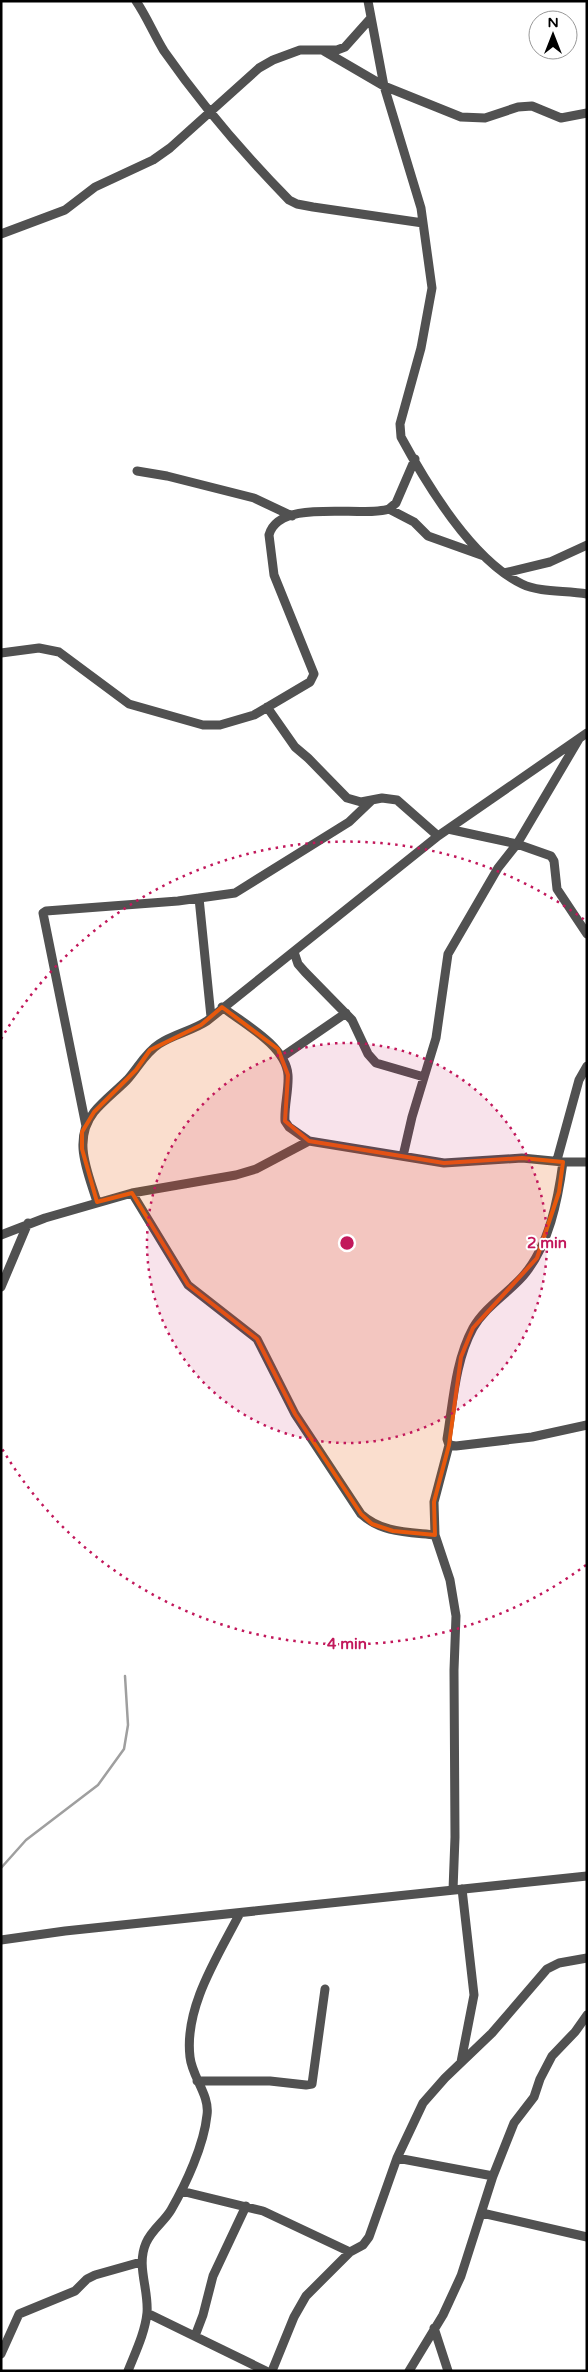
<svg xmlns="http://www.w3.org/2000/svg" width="588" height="2372" viewBox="0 0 588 2372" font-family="'Varela Round',sans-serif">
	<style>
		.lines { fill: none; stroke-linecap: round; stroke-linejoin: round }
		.stream { stroke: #9f9f9f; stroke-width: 2.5 }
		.minor { stroke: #515151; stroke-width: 9 }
		.marked { fill: #e8590c; fill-opacity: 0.2; stroke: #e8590c; stroke-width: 4; stroke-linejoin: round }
		.ring { fill: none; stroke: #c2185b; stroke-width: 2.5; stroke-dasharray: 2.5 5 }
		.centre { fill: #c2185b; stroke: #fff; stroke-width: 2.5 }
		.ring-label { font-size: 15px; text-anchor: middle; font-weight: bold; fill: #c2185b; stroke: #fff; stroke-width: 4; stroke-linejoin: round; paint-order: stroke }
	</style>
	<rect width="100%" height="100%" fill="#fff"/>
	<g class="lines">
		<path class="stream" d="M1 1868 26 1840 98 1785 124 1749 128 1725 125 1676"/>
		<path class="minor" d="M136 1C147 17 154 35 164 51 201 104 243 153 289 200L297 204 313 207 423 223
			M368 1 384 86 421 208 432 288 421 348 400 424 401 437C427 485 472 560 522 584 541 593 566 590 587 594
			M324 51 384 86 461 117 485 118 518 107 532 106 561 118 587 113
			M1 234 65 210 95 187 153 160 170 148 259 68 273 60 300 50H337L345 47 370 19
			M137 471 167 476 254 498 292 516
			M389 509 414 522 428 536 484 556
			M504 573 550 562 587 545
			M1 653 39 648 59 652 129 704 203 725H220L254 715 310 682 314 674 274 575 269 535C279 497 363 518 389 509L396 503 415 459
			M267 707 295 747 308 758 347 798 361 802 382 798 397 800 438 836
			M448 829 517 844 551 856 554 861 557 889 587 934
			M199 898 211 1017
			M294 952 298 964 305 972 352 1020 368 1054 376 1063 424 1077
			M222 1007C243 1023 286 1046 288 1075 289 1090 284 1106 285 1121L289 1127 309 1141 444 1163 522 1158 563 1162H587
			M282 1057 346 1013
			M86 1126 43 913 46 911 178 901 235 893 349 822 371 801
			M403 1156 412 1117 436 1038 448 954 498 868 517 844 579 739
			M557 1160 579 1080 587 1066
			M563 1162C558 1200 549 1246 523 1276 507 1294 485 1307 473 1328 455 1361 453 1403 447 1439L449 1445 456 1446 532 1437 587 1425
			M132 1193 188 1285 257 1339 295 1414 361 1514C382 1533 408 1532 435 1535
			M97 1202C88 1172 72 1140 94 1112 103 1101 116 1091 127 1080 138 1068 145 1053 159 1044 174 1034 192 1031 207 1021L438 836 587 733
			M1 1235 45 1218 132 1193 236 1175 256 1169 309 1141
			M1 1287 28 1223
			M449 1445 434 1502 435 1535 450 1580 456 1616 454 1670 455 1837 453 1890
			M1 1940 65 1931 587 1876
			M461 2062 474 1995 462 1889
			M197 2081H270L306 2085 312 2084 325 1989
			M397 2158 493 2176
			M181 2191 263 2211 350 2252
			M482 2213 587 2237
			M147 2313 266 2371
			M434 2328 448 2371
			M195 2336 203 2315 213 2276 246 2206
			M1 2354 19 2314 75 2291 87 2279 95 2275 141 2262
			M128 2371C135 2353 145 2333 147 2313 149 2289 136 2266 146 2243 152 2229 164 2222 171 2210 186 2184 204 2145 207 2115 210 2095 192 2077 190 2057 184 2007 218 1956 240 1913
			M272 2371 294 2317 306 2296 350 2252 363 2245 369 2237 397 2158 423 2103 445 2078 492 2033 547 1969 559 1963 587 1958
			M409 2371 443 2315 461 2276 493 2176 514 2123 534 2097 540 2079 552 2056 575 2032 587 2015"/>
	</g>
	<path class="marked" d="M222 1007 278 1049 288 1075 285 1121 309 1141 444 1163 522 1158 563 1162 559 1192 537 1258 473 1328 461 1357 449 1445 434 1502 435 1535 393 1531 372 1524 361 1514 295 1414 257 1339 188 1285 132 1193 97 1202 82 1149V1132L94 1112 136 1070 150 1050 201 1025Z"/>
	<circle cx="347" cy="1243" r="200" fill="#c2185b" fill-opacity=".12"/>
	<g class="ring">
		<circle cx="347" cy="1243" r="200"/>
		<path d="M586 1565A401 401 0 0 1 1 1447M1 1039A401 401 0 0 1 586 921"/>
	</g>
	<circle cx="347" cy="1243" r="8" class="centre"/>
	<g class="ring-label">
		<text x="547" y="1248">2 min</text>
		<text x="347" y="1649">4 min</text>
	</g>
	<rect width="588" height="2372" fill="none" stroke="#000000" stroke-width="5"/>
	<g transform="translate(553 35)"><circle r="24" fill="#ffffff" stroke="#999999"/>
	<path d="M0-4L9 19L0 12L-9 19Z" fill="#000000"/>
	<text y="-8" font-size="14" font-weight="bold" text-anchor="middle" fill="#000000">N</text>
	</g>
</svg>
